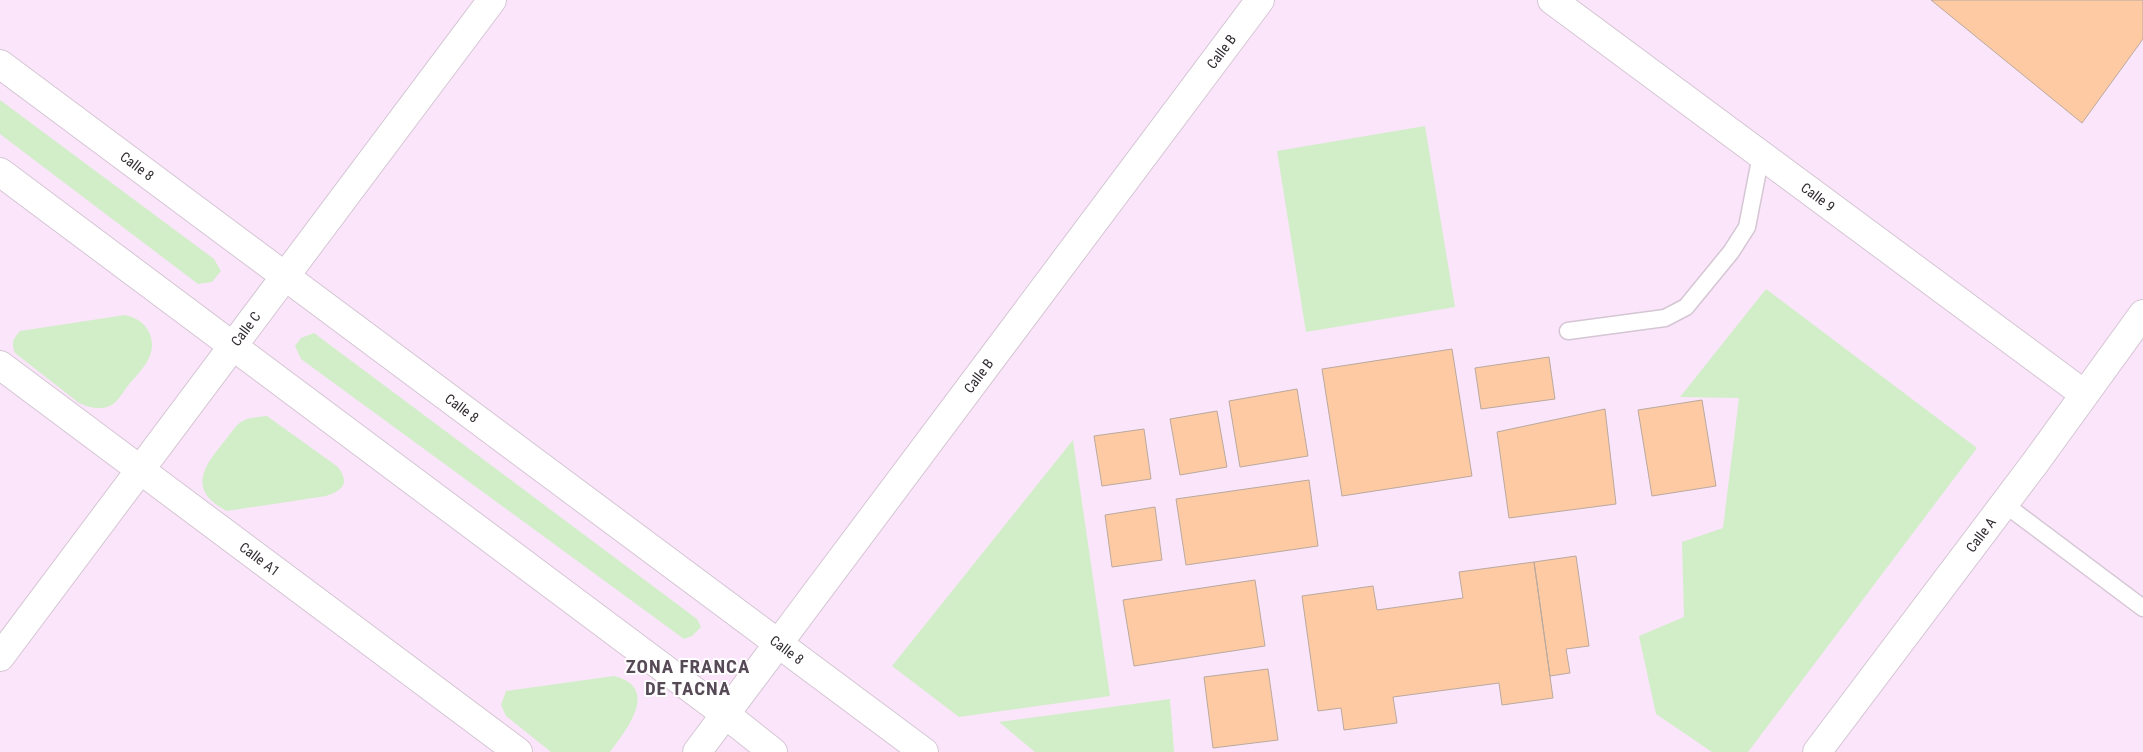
<svg xmlns="http://www.w3.org/2000/svg" width="2143" height="752" viewBox="0 0 2143 752" font-family="'Roboto Condensed',sans-serif">
	<style>
		.built { fill: #fbe5fa }
		.green { fill: #d1eec8 }
		.building { fill: #fecaa4; stroke: #baa99e }
		.lines { fill: none; stroke-linecap: round; stroke-linejoin: round }
		.service-casing { stroke: #d5c6d4; stroke-width: 19 }
		.minor-casing { stroke: #d5c6d4; stroke-width: 30 }
		.tertiary-casing { stroke: #d5c6d4; stroke-width: 30 }
		.service { stroke: #fff; stroke-width: 16 }
		.minor { stroke: #fff; stroke-width: 28 }
		.tertiary { stroke: #fff; stroke-width: 28 }
		.labels { text-anchor: middle; stroke-width: 4; stroke-linejoin: round; paint-order: stroke }
		.street-label { font-size: 14px; fill: #312c31; stroke: #fff }
		.district-label { font-size: 19px; font-weight: bold; letter-spacing: 1px; fill: #574a57; stroke: #fff }
	</style>
	<rect width="100%" height="100%" fill="#fef8fe"/>
	<path class="built" d="M0 0H2143V752H0Z"/>
	<path class="green" d="M0 100 214 259 221 271 212 282 198 284 0 134Z
		M1425 126 1455 307 1306 332 1277 151Z
		M1766 289 1977 448 1748 752H1712L1656 714 1639 636 1684 617 1682 542 1723 528 1739 398 1680 397Z
		M125 315C146 319 158 338 149 358 145 367 136 376 130 383 125 389 119 400 113 404 102 411 90 408 79 403L15 353C11 343 13 339 20 331Z
		M314 333 697 619 701 627 692 636 684 639 301 359 295 346 301 338Z
		M267 416 338 467C350 483 343 491 326 496L227 511C189 492 201 469 223 443 228 437 234 427 241 422 248 417 259 417 267 416Z
		M1073 440 1110 696 959 717 892 666Z
		M614 676C661 688 626 730 610 752H551L506 716 501 705 506 691Z
		M1170 699 1174 752H1035L999 722Z"/>
	<path class="building" d="M1931 0H2143V39L2082 123Z
		M1452 349 1472 476 1342 496 1322 369Z
		M1549 357 1555 399 1481 409 1475 368Z
		M1297 389 1308 456 1240 467 1229 401Z
		M1702 400 1716 486 1652 496 1638 410Z
		M1605 409 1616 504 1509 518 1497 432Z
		M1217 411 1227 467 1180 475 1170 419Z
		M1144 429 1151 479 1102 486 1094 436Z
		M1309 480 1318 546 1186 565 1176 499Z
		M1155 507 1162 560 1112 567 1105 515Z
		M1576 556 1589 646 1566 649 1570 673 1550 676 1534 562Z
		M1534 562 1553 698 1502 705 1499 683 1393 697 1397 723 1344 730 1341 708 1318 711 1302 596 1373 586 1377 610 1463 598 1459 572Z
		M1255 580 1265 646 1134 666 1123 600Z
		M1268 669 1278 740 1213 748 1204 677Z"/>
	<g class="lines">
		<defs>
			<path id="service" d="M1568 331 1665 318 1686 307 1731 252 1747 227 1761 155
				M2003 503 2143 608"/>
			<g id="minor">
				<path id="s1" d="M1552 0 2084 394"/>
				<path id="s2" d="M0 365 518 752"/>
				<path id="s3" d="M0 657 492 0"/>
				<path id="s4" d="M697 752 1260 0"/>
				<path id="s5" d="M1817 752 2035 463 2143 314"/>
			</g>
			<g id="tertiary">
				<path id="s6" d="M0 64 924 752"/>
				<path d="M0 172 725 714 773 752"/>
			</g>
		</defs>
		<use href="#service" class="service-casing"/>
		<use href="#minor" class="minor-casing"/>
		<use href="#tertiary" class="tertiary-casing"/>
		<use href="#service" class="service"/>
		<use href="#minor" class="minor"/>
		<use href="#tertiary" class="tertiary"/>
	</g>
	<g class="labels">
		<g class="street-label">
			<text dy="5" stroke="none"><textPath href="#s4" startOffset="875">Calle B</textPath></text>
			<text dy="5" stroke="none"><textPath href="#s6" startOffset="171">Calle 8</textPath></text>
			<text dy="5" stroke="none"><textPath href="#s1" startOffset="331">Calle 9</textPath></text>
			<text dy="5" stroke="none"><textPath href="#s3" startOffset="410">Calle C</textPath></text>
			<text dy="5" stroke="none"><textPath href="#s4" startOffset="470">Calle B</textPath></text>
			<text dy="5" stroke="none"><textPath href="#s6" startOffset="576">Calle 8</textPath></text>
			<text dy="5" stroke="none"><textPath href="#s5" startOffset="272">Calle A</textPath></text>
			<text dy="5" stroke="none"><textPath href="#s2" startOffset="324">Calle A1</textPath></text>
			<text dy="5" stroke="none"><textPath href="#s6" startOffset="981">Calle 8</textPath></text>
		</g>
		<g class="district-label">
			<text x="688" y="673">ZONA FRANCA<tspan x="688" dy="22">DE TACNA</tspan></text>
		</g>
	</g>
</svg>
